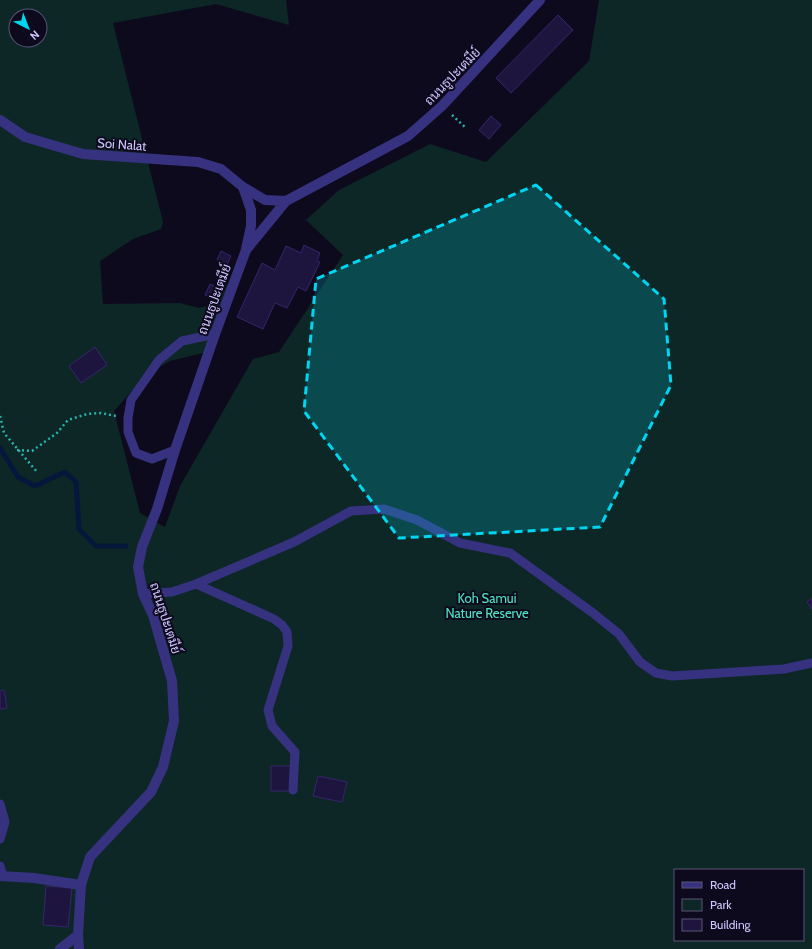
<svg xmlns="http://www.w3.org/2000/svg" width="812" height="949" viewBox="0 0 812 949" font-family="Cabin,Sarabun,sans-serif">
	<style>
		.green { fill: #0d2727; fill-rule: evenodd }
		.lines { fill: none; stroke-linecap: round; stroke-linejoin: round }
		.stream { stroke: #05183b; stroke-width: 5 }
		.building { fill: #1e153f; stroke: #35256d }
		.path { stroke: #25b5ae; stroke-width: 2.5; stroke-dasharray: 2 3; stroke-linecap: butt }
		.service { stroke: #363280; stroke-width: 9 }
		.minor { stroke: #363280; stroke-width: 10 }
		.tertiary { stroke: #363280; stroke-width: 10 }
		.marked { fill: #00d5f1; fill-opacity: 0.2; stroke: #00d5f1; stroke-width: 3; stroke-dasharray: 8 5; stroke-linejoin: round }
		.labels { text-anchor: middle; stroke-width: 4; stroke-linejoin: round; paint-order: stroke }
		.street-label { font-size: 13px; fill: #cec6ff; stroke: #0e0a1d }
		.park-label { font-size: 13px; fill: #4ce6c2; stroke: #0e0a1d }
	</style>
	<rect width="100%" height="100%" fill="#0e0a1d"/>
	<path class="green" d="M0 0H286L289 25 216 4 113 23 163 222 161 229 133 239 100 261 103 304 180 303 199 308 216 304 233 275 207 352 170 361 147 374 114 411 140 513 165 527 180 486 253 359 279 352 343 255 306 220 339 190 430 144 486 162 589 61 599 0H812V949H0ZM16 16H40V40H16ZM675 870H803V940H675Z"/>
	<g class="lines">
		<path class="stream" d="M0 448 18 477 35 486 65 472 76 482 79 529 96 546H126"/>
	</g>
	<path class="building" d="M558 15 573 30 511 93 496 78Z
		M491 116 501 125 489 139 479 130Z
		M304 245 320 253 317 261 320 262 306 291 298 287 287 308 275 303 263 329 237 317 262 263 275 270 286 246 301 253Z
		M221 251 231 256 227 265 217 260Z
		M210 284 220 289 215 299 205 295Z
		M95 347 107 365 81 383 69 366Z
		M812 598V609L807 602Z
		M4 690 7 708 0 709V691Z
		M271 766H291V791H271Z
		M318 776 347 782 342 802 313 796Z
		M46 886 72 888 68 927 43 925Z"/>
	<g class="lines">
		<path class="path" d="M452 115 466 128
			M0 416 4 433 37 472
			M17 450 32 451 57 433 68 420 87 414 101 413 116 416"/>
		<path class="service" d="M175 450 152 459 136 453 128 432V418L131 400 159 360 182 341 215 334
			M196 584 274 619 282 625 287 632 288 646 268 710 272 726 295 752 293 790
			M143 594 172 592 196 584 294 542 351 511 384 509 417 520 460 543 510 553 593 613 619 634 640 662 656 673 672 676 784 669 812 663
			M0 804 5 822 0 839
			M0 866 3 876"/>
		<path class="minor" d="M0 876 34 878 81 885
			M60 949 78 935"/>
		<path class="tertiary" d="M0 120 25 137 83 154 198 162 221 169 243 187 265 200 286 201
			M243 187 251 210V226L246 249
			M79 949 78 935 81 885 90 857 151 792 163 767 174 721 172 681 153 615 143 594 138 567 142 547 157 509 175 450 215 334 246 250 286 201 408 136 442 106 540 0"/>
	</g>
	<path class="marked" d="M536 185 664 299 671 385 600 527 399 538 304 411 316 279Z"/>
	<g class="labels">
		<g class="street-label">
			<text transform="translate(452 76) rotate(-46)" y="5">ถนนธูปะเตมีย์</text>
			<text transform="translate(122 144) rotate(4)" y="5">Soi Nalat</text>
			<text transform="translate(214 299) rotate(-70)" y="5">ถนนธูปะเตมีย์</text>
			<text transform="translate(166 618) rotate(72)" y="5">ถนนธูปะเตมีย์</text>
		</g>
		<g class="park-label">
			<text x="487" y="603">Koh Samui<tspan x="487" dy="15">Nature Reserve</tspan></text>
		</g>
	</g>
	<rect x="674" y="869" width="130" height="72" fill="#0e0a1d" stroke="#5b5577"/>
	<rect x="682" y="882" width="20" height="6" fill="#363280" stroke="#5b5577"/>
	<text x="710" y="889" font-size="12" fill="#cec6ff">Road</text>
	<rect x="682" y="899" width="20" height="12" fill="#0d2727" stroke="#5b5577"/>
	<text x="710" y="909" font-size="12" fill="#cec6ff">Park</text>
	<rect x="682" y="919" width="20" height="12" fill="#1e153f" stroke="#5b5577"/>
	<text x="710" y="929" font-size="12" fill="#cec6ff">Building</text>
	<g transform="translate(28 28) rotate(138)"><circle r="19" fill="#0e0a1d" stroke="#5b5577"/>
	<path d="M0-3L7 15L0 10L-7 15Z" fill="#00d5f1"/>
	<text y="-6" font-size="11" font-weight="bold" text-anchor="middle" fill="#cec6ff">N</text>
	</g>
</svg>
